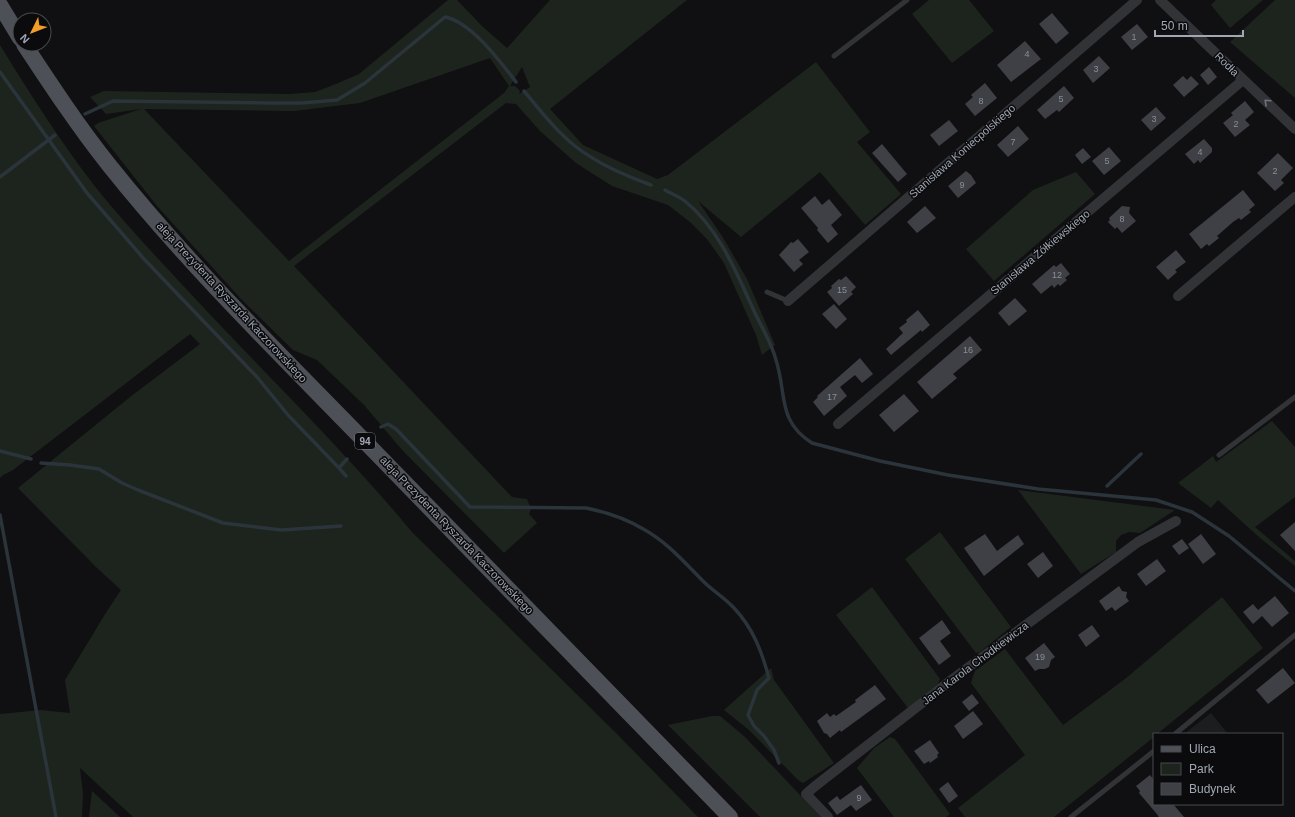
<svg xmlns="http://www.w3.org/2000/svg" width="1295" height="817" viewBox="0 0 1295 817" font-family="Helvetica,sans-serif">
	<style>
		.built { fill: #1c1d1f }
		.green { fill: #1d241d; fill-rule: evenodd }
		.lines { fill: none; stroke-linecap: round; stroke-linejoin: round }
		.stream { stroke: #2a343a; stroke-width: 3.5 }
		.building { fill: #3f4045 }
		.service { stroke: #313337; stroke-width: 5 }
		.minor { stroke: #313337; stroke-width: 10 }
		.primary { stroke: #4d5056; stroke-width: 16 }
		.oneway { stroke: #6f737b }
		.labels { text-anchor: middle; stroke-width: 3; stroke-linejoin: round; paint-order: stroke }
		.number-label { font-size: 9px; fill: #888e98 }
		.shield { fill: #0b0b0d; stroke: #747981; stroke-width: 1 }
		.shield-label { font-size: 10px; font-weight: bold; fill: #a1a8b3 }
		.street-label { font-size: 11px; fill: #a1a8b3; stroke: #0b0b0d }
	</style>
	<rect width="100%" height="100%" fill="#101012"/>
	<path class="built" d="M1211 713 1228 734H1184Z"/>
	<path class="green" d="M448 0H457L482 26 507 48 550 0H687L550 109 583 145 657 179 668 175 816 62 870 132 857 142 901 194 865 225 820 172 741 237 698 201 722 236 747 279 775 345 762 355 756 335 724 263 707 239 690 222 668 205 612 186 576 163 540 131 516 104 506 103 294 266 512 497 527 499 531 509 529 514 537 523 504 553 403 451 364 405 317 360 293 350 241 299 157 206 94 126 98 123 141 109 106 114 90 97 104 91 290 94 315 92 336 84 359 74ZM490 58 509 86 504 93 289 261 144 109 294 111 360 103ZM522 67 530 87 519 94 520 91 515 86H510Z
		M929 0H969L994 31 952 63 912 14Z
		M1216 0H1263L1230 28 1211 5Z
		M1275 0H1295V98L1230 42Z
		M0 45C30 94 62 144 97 189 122 220 149 249 176 278 254 363 338 443 412 532L618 735 698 817H133L80 768 83 794 82 817H0V714L41 710 70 713 65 680C84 650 101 619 121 590L96 567 18 488 130 397 200 344 190 334 13 470 3 475 0 478Z
		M1076 172 1095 194 994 281 966 249 1033 190Z
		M1272 421 1295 447V497L1255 527 1295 561V566L1260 538 1218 500 1211 508 1178 483 1213 456 1216 462Z
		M1018 490 1175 510 1140 533 1129 532 1121 535 1116 541V552L1081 574Z
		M940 532 1011 627 980 652 976 653 905 559Z
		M872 587 940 679 938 684 908 708 836 615Z
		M1222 597 1263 648 1157 734H1154V737L1054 817H965L958 808 1025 755 971 683 975 671 1005 649 1063 725 1125 679Z
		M771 668 774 680 834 763 803 783 798 780 749 730 724 710Z
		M712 716H720L744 736 821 817H760L668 725Z
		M890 737 895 739 950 814 946 817H894L857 768 874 748Z
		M92 791 120 817H89Z"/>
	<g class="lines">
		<path class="stream" d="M0 72 87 193 144 259 257 377 288 415 339 468
			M524 91C540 110 555 130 575 146 598 164 624 175 651 185
			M85 114 113 101 267 103H302L337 100 365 83 445 17C471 22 500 61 516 82
			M0 177 55 135
			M665 190C672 194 680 197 686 202 720 230 737 274 755 313 762 328 772 344 776 360 787 394 777 421 812 443L880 461 948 475 1038 489 1156 500 1192 512 1229 536 1295 591
			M381 427 388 424 396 429 470 507 586 508C606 512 627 519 645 530 668 543 686 564 704 582 713 591 725 598 734 608 753 628 762 652 769 678L757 690 748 715 754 726 764 736 774 750 779 763
			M0 451 31 459
			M41 463 70 465 99 469 122 483 138 490 223 523 281 530 341 526
			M346 476 339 468 347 459
			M1107 486 1141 454
			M0 515 56 817"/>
	</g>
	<path class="building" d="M1052 13 1069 33 1056 44 1039 24Z
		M1137 24 1148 37 1132 50 1121 37Z
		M1025 41 1041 59 1011 82 997 65Z
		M1099 56 1110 68 1093 83 1083 70Z
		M1209 67 1217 77 1208 85 1200 75Z
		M1183 76 1187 80 1191 76 1199 84 1184 97 1173 85Z
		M985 83 997 98 975 116 965 104 973 97 971 95Z
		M1064 86 1074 98 1059 112 1057 110 1045 119 1037 110Z
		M1245 101 1254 112 1245 120 1250 125 1235 137 1223 123 1233 115 1231 113Z
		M1156 107 1166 118 1151 131 1141 120Z
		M949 120 958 131 939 146 930 135Z
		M1018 126 1029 139 1008 157 997 145Z
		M1204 139 1212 148V152L1200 163 1198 160 1194 164 1185 154Z
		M882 144 907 174 898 182 872 153Z
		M1109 147 1121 161 1104 175 1092 161Z
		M1083 148 1091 157 1082 164 1075 155Z
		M1278 153 1293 168 1281 180 1284 183 1275 191 1257 173Z
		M966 171 971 175 976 183 958 198 948 186Z
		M1243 190 1255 205 1249 210 1251 212 1241 220 1239 218 1233 222 1217 236 1219 238 1209 246 1207 244 1201 249 1189 234Z
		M815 196 822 205 829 199 842 215 831 225 838 234 828 243 817 230 818 228 801 208Z
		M925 206 936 218 917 233 907 222Z
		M1122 206 1130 207 1129 213 1136 221 1122 233 1117 227 1115 229 1108 222 1110 220 1109 218Z
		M798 239 809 252 799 260 803 264 794 272 779 255 791 242 793 243Z
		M1176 250 1186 262 1175 270 1177 272 1168 280 1156 267Z
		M1061 263 1070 274 1065 278 1067 280 1060 286 1058 284 1054 288 1052 285 1041 294 1032 284 1054 265 1056 267Z
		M846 276 856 287 851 292 853 294 839 306 827 292 832 288 831 286 839 279 841 280Z
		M1015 298 1027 311 1009 326 998 313Z
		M834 304 847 319 836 329 822 314Z
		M918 310 930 325 922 332 921 330 891 355 886 349 903 333 899 328 907 322 906 320Z
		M970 336 982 350 953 374 957 378 932 399 917 382Z
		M860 358 873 374 862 383 855 375 840 387 847 396 824 416 813 402 818 397 817 396Z
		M904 394 919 411 894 432 879 415Z
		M1295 522V551L1280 535Z
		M985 534 997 551 1018 535 1024 544 984 576 964 548Z
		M1201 534 1216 554 1203 564 1188 544Z
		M1182 539 1189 548 1179 555 1172 546Z
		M1043 552 1053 566 1038 578 1027 564Z
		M1157 559 1166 571 1146 586 1137 574Z
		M1119 586 1122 591 1127 592 1126 597 1129 601 1115 611 1112 607 1106 611 1099 601Z
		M1275 596 1289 613 1272 627 1262 616 1253 624 1243 612 1253 604 1258 610Z
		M942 620 951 633 940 641 951 656 939 665 919 638Z
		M1092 625 1100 636 1086 647 1078 635Z
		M1044 643 1055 657 1051 660 1049 667 1045 669H1039L1035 671 1025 658Z
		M1283 668 1295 683 1268 704 1256 690Z
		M875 685 886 699 841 732 840 730 830 738 827 734 824 733 817 721 827 713 830 717 834 714 836 716 856 702 855 700Z
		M972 694 979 703 969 711 962 702Z
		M973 711 983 724 963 739 954 726Z
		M930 740 939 753 937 755 938 757 930 763 929 761 924 764 914 751Z
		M1150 775 1154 780V804H1173L1184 817H1159L1156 813 1139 793 1140 791 1136 786Z
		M948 782 958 796 949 803 939 789Z
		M861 785 872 800 856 811 851 805 837 815 828 803 837 796 840 800Z"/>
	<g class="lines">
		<path class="service" d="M834 56 907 0
			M767 292 788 301
			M1219 455 1295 397
			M1175 734 1295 635
			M1071 817 1154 751"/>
		<path class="minor" d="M1160 0 1295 129
			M1178 296 1295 197
			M788 301 1137 0
			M838 424 1243 80
			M828 817 806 794 814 787 954 678 1138 542 1176 521"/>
		<path class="primary" d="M0 5 20 38
			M24 44C51 85 78 126 109 165 191 268 286 360 377 454 495 575 612 696 730 817"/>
	</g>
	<defs><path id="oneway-chevron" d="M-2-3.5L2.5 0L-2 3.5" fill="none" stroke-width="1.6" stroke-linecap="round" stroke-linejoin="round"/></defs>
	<use class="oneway" href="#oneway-chevron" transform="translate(1267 102) rotate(-137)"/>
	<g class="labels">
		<g class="number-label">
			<text x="1134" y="40">1</text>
			<text x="1027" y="57">4</text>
			<text x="1096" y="72">3</text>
			<text x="1061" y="102">5</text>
			<text x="981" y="104">8</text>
			<text x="1154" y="122">3</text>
			<text x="1236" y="127">2</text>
			<text x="1013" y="145">7</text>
			<text x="1200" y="155">4</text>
			<text x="1107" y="164">5</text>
			<text x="1275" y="174">2</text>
			<text x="962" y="188">9</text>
			<text x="1122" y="222">8</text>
			<text x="1057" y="278">12</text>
			<text x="842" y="293">15</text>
			<text x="968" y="353">16</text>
			<text x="832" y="400">17</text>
			<text x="1040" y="660">19</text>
			<text x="859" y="801">9</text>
		</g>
		<rect class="shield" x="355" y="433" width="20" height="16" rx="3"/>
		<g class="shield-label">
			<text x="365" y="445">94</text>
		</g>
		<g class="street-label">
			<text transform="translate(1227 64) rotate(45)" y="4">Rodła</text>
			<text transform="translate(962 151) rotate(-41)" y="4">Stanisława Koniecpolskiego</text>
			<text transform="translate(1040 252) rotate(-40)" y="4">Stanisława Żółkiewskiego</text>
			<text transform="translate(232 302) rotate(47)" y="4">aleja Prezydenta Ryszarda Kaczorowskiego</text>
			<text transform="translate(457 535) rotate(46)" y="4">aleja Prezydenta Ryszarda Kaczorowskiego</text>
			<text transform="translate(975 663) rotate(-37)" y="4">Jana Karola Chodkiewicza</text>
		</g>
	</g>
	<rect x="1153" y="733" width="130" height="72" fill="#0b0b0d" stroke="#474a4f"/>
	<rect x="1161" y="746" width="20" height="6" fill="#4d5056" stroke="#474a4f"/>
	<text x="1189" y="753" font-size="12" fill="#a1a8b3">Ulica</text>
	<rect x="1161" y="763" width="20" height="12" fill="#1d241d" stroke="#474a4f"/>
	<text x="1189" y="773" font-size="12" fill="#a1a8b3">Park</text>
	<rect x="1161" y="783" width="20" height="12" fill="#3f4045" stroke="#474a4f"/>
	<text x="1189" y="793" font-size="12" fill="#a1a8b3">Budynek</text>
	<g transform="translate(32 32) rotate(227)"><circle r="19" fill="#0b0b0d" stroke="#474a4f"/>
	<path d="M0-3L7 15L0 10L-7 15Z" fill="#f29e28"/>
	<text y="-6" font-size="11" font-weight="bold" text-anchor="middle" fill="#a1a8b3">N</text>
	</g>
	<path d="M1155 30v6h88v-6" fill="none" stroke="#a1a8b3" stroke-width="2"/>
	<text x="1161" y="30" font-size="12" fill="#a1a8b3" stroke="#0b0b0d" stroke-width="3" paint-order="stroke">50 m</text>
</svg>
